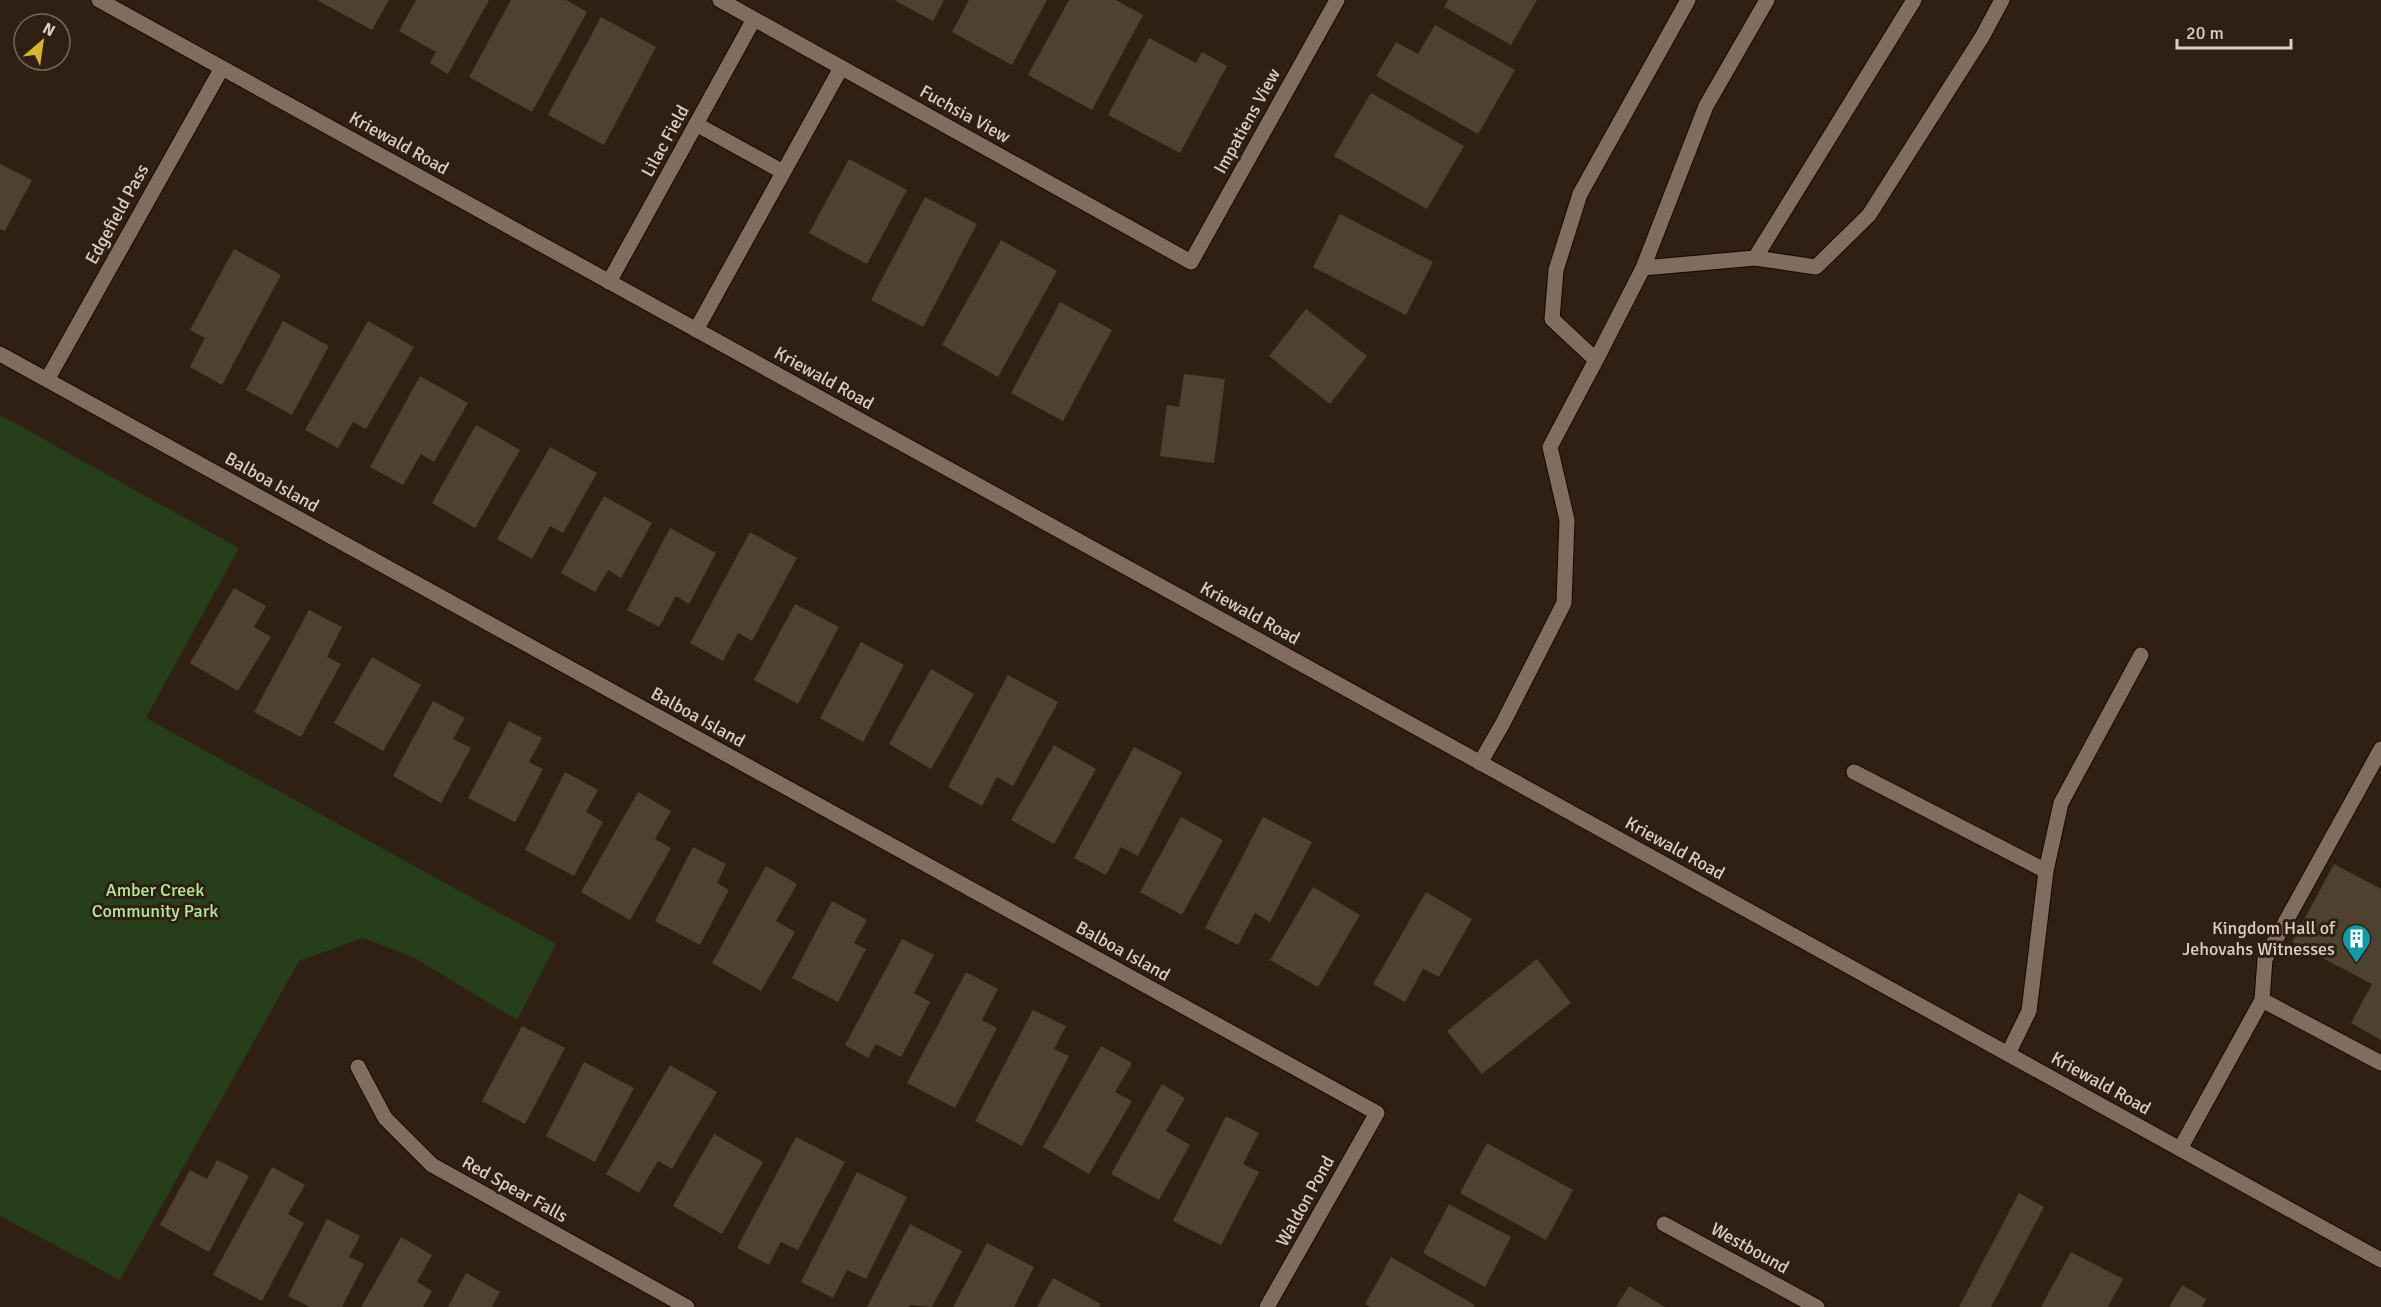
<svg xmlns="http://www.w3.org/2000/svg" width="2381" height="1307" viewBox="0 0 2381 1307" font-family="Signika,sans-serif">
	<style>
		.green { fill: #263f1a }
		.building { fill: #4f4130 }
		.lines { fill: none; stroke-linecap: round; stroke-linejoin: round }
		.service-casing { stroke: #170901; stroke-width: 17 }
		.minor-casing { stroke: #170901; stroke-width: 17 }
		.tertiary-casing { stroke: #170901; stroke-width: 17 }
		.service { stroke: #816d5f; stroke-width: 15 }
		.minor { stroke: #816d5f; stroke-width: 15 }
		.tertiary { stroke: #816d5f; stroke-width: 15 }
		.labels { text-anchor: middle; stroke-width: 6; stroke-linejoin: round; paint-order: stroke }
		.street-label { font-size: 18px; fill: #dacfc7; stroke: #2f2013 }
		.park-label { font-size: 18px; fill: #b1e899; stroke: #2f2013 }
		.poi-label { font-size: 18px; fill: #dacfc7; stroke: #2f2013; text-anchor: end }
	</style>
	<rect width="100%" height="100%" fill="#2f2013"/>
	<path class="green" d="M0 415 239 548 146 718 556 944 517 1020 415 958 363 938 299 961 120 1280 0 1216Z"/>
	<path class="building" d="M317 0H389L372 30Z
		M416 0H489L448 74 430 63 436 52 399 31Z
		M511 0H566L587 12 532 112 469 77Z
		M894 0H944L933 21Z
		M969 0H1047L1012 65 952 32Z
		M1069 0H1116L1143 15 1092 110 1028 75Z
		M1448 0H1537L1511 45 1444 7Z
		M601 17 656 47 604 145 548 115Z
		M1435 25 1515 70 1478 134 1376 76 1396 42 1418 54Z
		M1149 38 1196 63 1202 52 1227 66 1180 153 1108 115Z
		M1371 93 1464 146 1427 209 1334 156Z
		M849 159 907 190 867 264 809 233Z
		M0 164 32 180 5 231 0 229Z
		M925 197 977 224 923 327 871 300Z
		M1340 214 1433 262 1406 315 1313 267Z
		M1001 240 1057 271 998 377 942 345Z
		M234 249 281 275 222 385 190 367 205 338 190 330Z
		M1060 302 1112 330 1063 421 1011 393Z
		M1306 309 1367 356 1330 404 1269 356Z
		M283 321 329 346 292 415 246 390Z
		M368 321 414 347 366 429 353 422 338 448 305 430Z
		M1184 374 1225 379 1214 463 1160 456 1167 405 1179 407Z
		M420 376 468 403 434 462 421 454 403 485 370 467Z
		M476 425 520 450 475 528 432 503Z
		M550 447 597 473 563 533 550 526 532 559 497 539Z
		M604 496 652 523 621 578 608 570 595 592 561 573Z
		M670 528 716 553 689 604 676 596 659 627 627 610Z
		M750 532 797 558 752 641 738 633 723 661 690 643Z
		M234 588 266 606 254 627 271 637 238 691 190 663Z
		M795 604 839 627 798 704 754 680Z
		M309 610 342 627 327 657 341 664 301 737 254 712Z
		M861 642 904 665 863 742 820 718Z
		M372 657 421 685 383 751 334 723Z
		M931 669 974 694 931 769 889 744Z
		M1008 675 1058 702 1013 786 997 777 982 806 948 787Z
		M433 701 465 718 453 739 471 748 441 803 393 776Z
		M509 721 542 738 529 762 543 769 515 822 468 798Z
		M1054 745 1096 769 1054 844 1011 820Z
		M1134 747 1182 772 1138 856 1121 847 1106 875 1074 858Z
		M565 772 598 790 586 812 603 822 574 876 525 850Z
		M638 792 671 811 655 839 671 848 630 920 581 892Z
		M1181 817 1223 840 1182 915 1140 892Z
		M1263 817 1312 842 1270 922 1255 913 1238 945 1205 928Z
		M693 847 726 864 717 883 729 890 700 945 655 921Z
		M2334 864 2381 889V1040L2351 1023 2372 984 2292 942Z
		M766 866 797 884 776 921 795 932 761 991 712 963Z
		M1313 887 1360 915 1318 987 1270 960Z
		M1426 892 1472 919 1439 977 1423 969 1405 1002 1373 984Z
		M832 901 867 920 854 943 866 949 838 1002 792 978Z
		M902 939 934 955 914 993 930 1002 901 1057 876 1044 868 1058 845 1045Z
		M1537 959 1571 1003 1482 1074 1447 1031Z
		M966 972 998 989 982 1020 997 1028 955 1108 907 1083Z
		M1033 1010 1066 1026 1054 1049 1069 1056 1022 1146 975 1121Z
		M522 1026 565 1048 525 1124 482 1101Z
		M1101 1046 1132 1063 1115 1092 1132 1101 1089 1174 1043 1147Z
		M584 1062 634 1088 595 1162 546 1136Z
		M670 1065 717 1092 672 1169 658 1161 639 1193 606 1174Z
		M1162 1084 1185 1098 1166 1131 1190 1145 1159 1200 1111 1174Z
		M1226 1116 1259 1133 1243 1164 1259 1172 1221 1245 1173 1221Z
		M714 1134 763 1162 722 1234 673 1206Z
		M796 1137 845 1162 798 1250 781 1242 769 1265 737 1248Z
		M1487 1143 1573 1190 1546 1240 1460 1193Z
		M217 1160 249 1176 209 1252 160 1225 190 1170 207 1179Z
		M272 1167 305 1185 288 1214 304 1223 262 1301 213 1275Z
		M857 1172 907 1197 866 1279 847 1270 833 1298 801 1282Z
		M2019 1193 2044 1207 1991 1307H1959Z
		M1449 1204 1511 1237 1485 1287 1423 1253Z
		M327 1219 360 1236 349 1257 364 1264 342 1307H310L288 1296Z
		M910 1224 962 1251 932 1307 910 1305 909 1307H867Z
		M401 1237 432 1255 417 1282 432 1291 423 1307H361Z
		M987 1243 1034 1267 1014 1307H953Z
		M2071 1252 2123 1279 2108 1307H2041Z
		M1391 1257 1475 1305 1474 1307H1371L1365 1304Z
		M466 1273 500 1292 492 1307H448Z
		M1053 1278 1101 1304 1099 1307H1037Z
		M2182 1285 2206 1299 2202 1307H2169Z
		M1629 1286 1665 1307H1616Z"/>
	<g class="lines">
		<defs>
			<path id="service" d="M696 124 783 172
				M1755 258 1914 0
				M1643 268 1706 106 1767 0
				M1596 360 1643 268 1755 258 1816 267 1869 215 1982 37 2002 0
				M1480 763 1503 723 1564 603 1567 520 1550 447 1596 360 1552 319 1556 270 1580 194 1688 0
				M1854 772 2046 871
				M2262 1000 2381 1063
				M2008 1054 2029 1011 2046 871 2061 803 2141 655
				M2180 1149 2262 1000 2265 959 2381 749"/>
			<path id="minor" d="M720 0 1191 262 1337 0
				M609 282 754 19
				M696 330 841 68
				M0 354 1377 1113 1267 1307
				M47 380 222 68
				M358 1067 385 1118 432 1165 687 1307
				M1664 1224 1817 1307"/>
			<path id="tertiary" d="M99 0 2381 1260"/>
		</defs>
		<use href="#service" class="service-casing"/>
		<use href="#minor" class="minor-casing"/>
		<use href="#tertiary" class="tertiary-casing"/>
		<use href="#service" class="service"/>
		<use href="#minor" class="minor"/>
		<use href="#tertiary" class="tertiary"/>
	</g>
	<defs>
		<symbol id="building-pin" viewBox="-11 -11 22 30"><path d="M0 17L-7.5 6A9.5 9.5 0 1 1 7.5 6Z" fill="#0f9aa8" stroke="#2f2013"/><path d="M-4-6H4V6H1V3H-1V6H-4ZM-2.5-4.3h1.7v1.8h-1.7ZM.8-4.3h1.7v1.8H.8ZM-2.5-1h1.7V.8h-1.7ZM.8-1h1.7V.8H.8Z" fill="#fff"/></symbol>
	</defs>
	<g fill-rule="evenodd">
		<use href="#building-pin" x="2340" y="922" width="33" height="45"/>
	</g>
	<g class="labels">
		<g class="street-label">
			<text transform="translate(965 114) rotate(29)" y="6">Fuchsia View</text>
			<text transform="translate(1247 121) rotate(-61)" y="6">Impatiens View</text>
			<text transform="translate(665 141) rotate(-61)" y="6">Lilac Field</text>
			<text transform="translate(399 143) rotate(29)" y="6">Kriewald Road</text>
			<text transform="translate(117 214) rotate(-61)" y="6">Edgefield Pass</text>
			<text transform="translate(824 378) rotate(29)" y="6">Kriewald Road</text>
			<text transform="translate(272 482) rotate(29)" y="6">Balboa Island</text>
			<text transform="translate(1250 613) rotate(29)" y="6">Kriewald Road</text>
			<text transform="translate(698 717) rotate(29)" y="6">Balboa Island</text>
			<text transform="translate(1675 848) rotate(29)" y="6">Kriewald Road</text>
			<text transform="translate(1123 951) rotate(29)" y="6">Balboa Island</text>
			<text transform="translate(2101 1083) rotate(29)" y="6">Kriewald Road</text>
			<text transform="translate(515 1189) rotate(29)" y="6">Red Spear Falls</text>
			<text transform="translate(1305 1201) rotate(-61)" y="6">Waldon Pond</text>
			<text transform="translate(1750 1248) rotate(29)" y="6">Westbound</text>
		</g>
		<g class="park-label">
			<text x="155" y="896">Amber Creek<tspan x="155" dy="21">Community Park</tspan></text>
		</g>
		<g class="poi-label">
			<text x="2335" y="934">Kingdom Hall of<tspan x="2335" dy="21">Jehovahs Witnesses</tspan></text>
		</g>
	</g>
	<g transform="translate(42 42) rotate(29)"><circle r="28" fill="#2f2013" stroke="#73665b" stroke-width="1.5"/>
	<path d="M0-4.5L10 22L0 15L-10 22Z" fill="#d8b434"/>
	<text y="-9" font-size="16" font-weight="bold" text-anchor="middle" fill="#dacfc7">N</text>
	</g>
	<path d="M2177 39v9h114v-9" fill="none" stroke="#dacfc7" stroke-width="3"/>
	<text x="2186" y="39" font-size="18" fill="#dacfc7" stroke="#2f2013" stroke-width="4.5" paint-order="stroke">20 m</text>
</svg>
